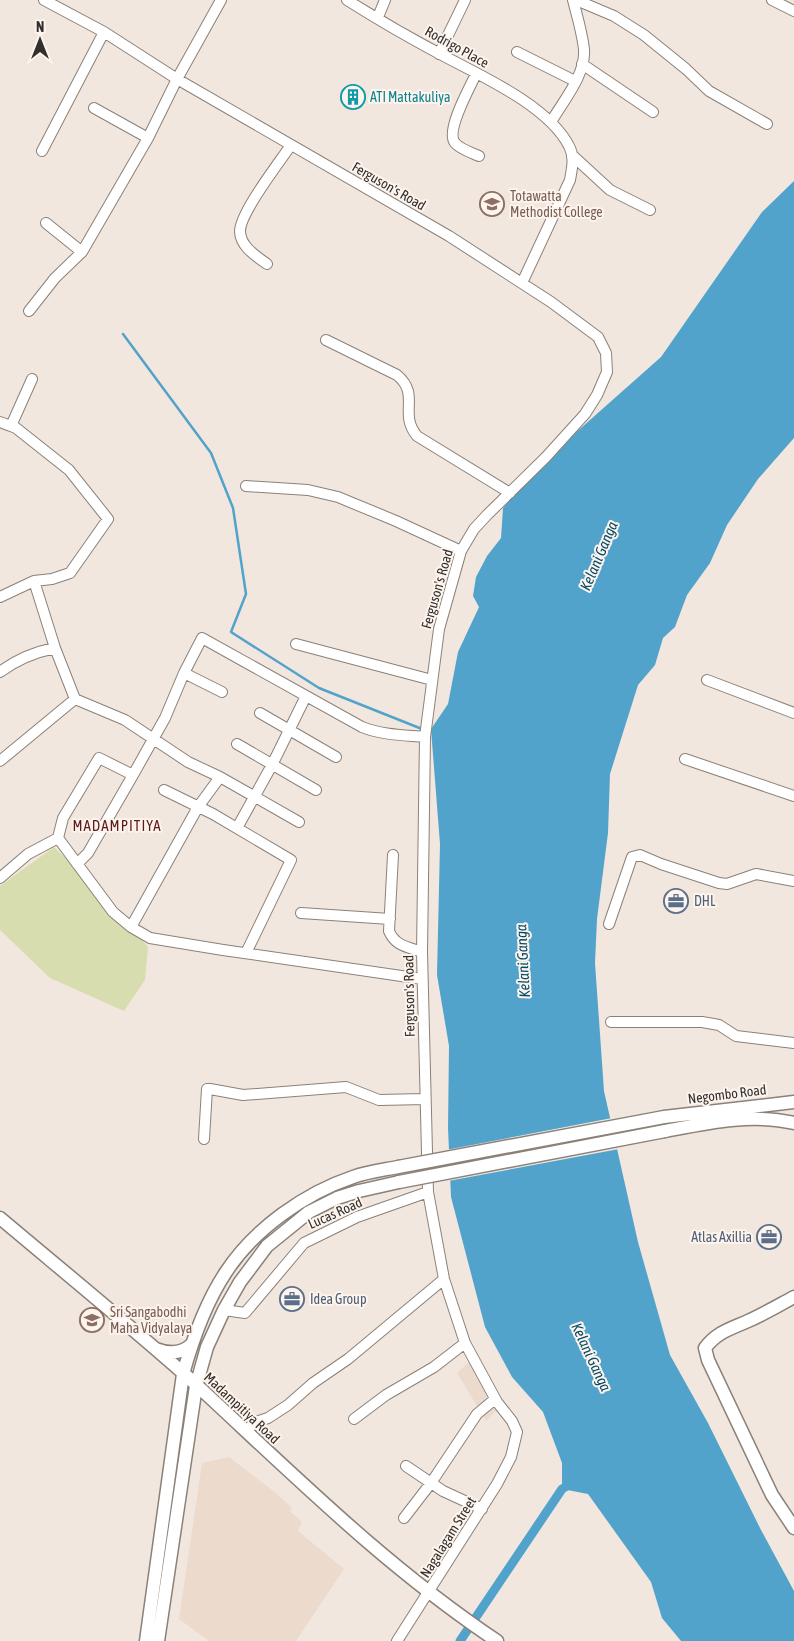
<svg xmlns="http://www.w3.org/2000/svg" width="794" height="1641" viewBox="0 0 794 1641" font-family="'Asap Condensed',sans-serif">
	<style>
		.built { fill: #ecdacd }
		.green { fill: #d8ddaf }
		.water { fill: #52a3cb }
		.pier { fill: #f2e7de }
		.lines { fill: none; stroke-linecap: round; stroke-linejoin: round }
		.stream { stroke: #52a3cb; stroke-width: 2.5 }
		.canal { stroke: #52a3cb; stroke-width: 9 }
		.minor-casing { stroke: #8a8179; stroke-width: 12 }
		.major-casing { stroke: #8a8179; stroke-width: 15 }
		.minor { stroke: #fff; stroke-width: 10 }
		.major { stroke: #fff; stroke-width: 12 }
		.major-bridge-casing { stroke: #8a8179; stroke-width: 15; stroke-linecap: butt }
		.major-bridge { stroke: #fff; stroke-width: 12 }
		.labels { text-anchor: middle; stroke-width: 4; stroke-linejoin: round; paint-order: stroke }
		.street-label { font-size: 14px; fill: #332f2c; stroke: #fdf4ee }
		.culture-label { font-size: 14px; fill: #0d838f; stroke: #fdf4ee; text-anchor: start }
		.education-label { font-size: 14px; fill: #785e54; stroke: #fdf4ee; text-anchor: start }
		.service-label { font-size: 14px; fill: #4e5e75; stroke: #fdf4ee; text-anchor: start }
		.water-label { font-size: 15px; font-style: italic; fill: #044b67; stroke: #fdf4ee }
		.neighbourhood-label { font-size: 15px; letter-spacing: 1px; fill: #5f1a1b; stroke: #fdf4ee }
	</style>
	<rect width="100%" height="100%" fill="#f2e7de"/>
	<path class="built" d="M475 1356 501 1406 486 1421 457 1373Z
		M229 1457 276 1493 292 1508 290 1511 302 1522 298 1531 344 1569 296 1641H209L179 1619 202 1463Z"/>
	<path class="green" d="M54 847 98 890 148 947 145 980 124 1011 50 978 0 930V886Z"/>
	<path class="water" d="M794 181V438L758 479 727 525 710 563 687 595 675 627 663 638 655 665 638 685 610 774 608 833 597 919 595 963 604 1091 638 1242 670 1355 708 1423 761 1530 794 1591V1641H681L662 1618 651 1582 588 1494 562 1489V1463L543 1412 512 1377 485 1327 451 1197 448 1128 449 1046 437 975 440 844 431 729 448 704 458 652 479 607 473 596 476 577 487 556 501 538 503 508 546 459 661 357 762 212Z"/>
	<path class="pier" d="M612 1118 619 1149 448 1181 446 1150Z"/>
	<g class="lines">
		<path class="stream" d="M123 334 211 453 233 508 246 594 231 632 319 688 422 729"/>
		<path class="canal" d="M460 1641 562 1489 572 1483"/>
		<defs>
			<path id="minor" d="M44 0 104 32 177 79 449 236 551 302 598 337 606 353 607 372 597 395 585 414 546 457 487 515 474 529 461 551 439 629 425 737 422 952 428 1192 444 1279 465 1343 497 1402 512 1421 517 1432 511 1457 497 1484 397 1641
				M347 0C377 19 408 37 440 54 479 75 548 105 569 146 575 157 572 168 570 180L522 283
				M576 0 614 16 644 35 686 69 709 91 767 124
				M772 0 794 11
				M378 17 385 0
				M517 52 575 81
				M439 54 465 0
				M582 64 653 112
				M476 74C470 87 445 131 455 143 460 149 472 153 479 156
				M94 108 148 138
				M551 122C563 101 586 75 584 49 582 32 577 16 573 0
				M42 151 104 32
				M572 155 610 190 650 210
				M46 223 82 252
				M267 264C256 256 241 247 240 232 239 214 279 163 291 145
				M29 311 55 278 82 252 148 138 177 79 221 0
				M326 340 397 375C421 395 398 413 417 436L510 493
				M0 422 16 428 69 470 108 519 70 573 52 579 34 581 0 597
				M11 426 32 379
				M246 486 308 490 338 497 396 521 461 551
				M34 581 55 648 75 699 125 720 188 762 220 777 299 822
				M296 644 432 680
				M0 672C16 660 35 652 55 648
				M184 673 222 692
				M707 680 794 713
				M260 713 336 757
				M237 744 316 790
				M685 759 794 796
				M0 761 75 699
				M164 790 213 814 291 860 246 953
				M237 828 272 765 306 696
				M58 838 63 818 99 758 133 775
				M393 855 389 931C395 946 408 947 422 952
				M77 864 88 853 133 775 165 718 184 673 202 638 362 727C382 735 403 735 425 737
				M0 878 28 854 58 838 113 912 131 927 150 938 223 950 422 979
				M301 913 390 919
				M609 924 632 857 640 855 661 864 719 883 727 884 756 874 794 881
				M131 927 198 807 220 777
				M611 1022H702L719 1025 736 1036 794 1043
				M204 1139 207 1089H210L243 1095 346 1087 379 1100 425 1099
				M224 1310 245 1313 304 1243 357 1217 428 1192
				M354 1419 386 1395 434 1367 465 1343
				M245 1431 256 1422 268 1418 288 1405 313 1383 348 1359 444 1279
				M406 1466 443 1491 482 1509
				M404 1518 431 1483 477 1414 495 1399"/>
			<path id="major" d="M664 1117 794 1102
				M665 1131C707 1123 751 1113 794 1123
				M0 1218C63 1271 128 1324 190 1379 290 1471 383 1565 497 1641
				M794 1297C779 1305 764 1314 748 1321 730 1329 717 1332 705 1348L708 1360 772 1495 794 1528
				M156 1349C169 1354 181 1354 191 1345
				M146 1641 183 1374C193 1338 206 1302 226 1272 254 1229 305 1193 353 1177 367 1172 383 1170 398 1167
				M158 1641 196 1386 207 1347 224 1310 240 1282 267 1246 309 1212 337 1198 359 1191 399 1182"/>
		</defs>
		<use href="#minor" class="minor-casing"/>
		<use href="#major" class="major-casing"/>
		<use href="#minor" class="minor"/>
		<use href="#major" class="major"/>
		<defs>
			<path id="major-bridge" d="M398 1167 664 1117
				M399 1182 665 1131"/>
		</defs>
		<use href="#major-bridge" class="major-bridge-casing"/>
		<use href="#major-bridge" class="major-bridge"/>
	</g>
	<defs>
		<symbol id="building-ring" viewBox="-11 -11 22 22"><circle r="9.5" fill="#fdf4ee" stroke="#0f9aa8" stroke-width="1.5"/><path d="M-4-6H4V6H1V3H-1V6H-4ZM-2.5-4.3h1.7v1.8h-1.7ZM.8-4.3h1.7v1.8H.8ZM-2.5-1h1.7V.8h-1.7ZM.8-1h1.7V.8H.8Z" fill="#0f9aa8"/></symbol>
		<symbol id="school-ring" viewBox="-11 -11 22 22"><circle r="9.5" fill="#fdf4ee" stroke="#8d6e63" stroke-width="1.5"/><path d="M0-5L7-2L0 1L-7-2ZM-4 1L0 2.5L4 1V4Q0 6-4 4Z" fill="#8d6e63"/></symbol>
		<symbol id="office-ring" viewBox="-11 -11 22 22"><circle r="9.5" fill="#fdf4ee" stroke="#5c6f8a" stroke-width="1.5"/><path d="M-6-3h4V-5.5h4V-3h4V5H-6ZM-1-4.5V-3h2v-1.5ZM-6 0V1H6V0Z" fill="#5c6f8a"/></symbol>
	</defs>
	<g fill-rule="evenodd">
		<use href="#building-ring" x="339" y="83" width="28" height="28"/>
		<use href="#school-ring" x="478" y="190" width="28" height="28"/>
		<use href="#office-ring" x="662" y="887" width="28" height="28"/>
		<use href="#office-ring" x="755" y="1223" width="28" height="28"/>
		<use href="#office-ring" x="278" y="1285" width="28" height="28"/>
		<use href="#school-ring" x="78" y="1306" width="28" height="28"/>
	</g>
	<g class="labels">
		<g class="street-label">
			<text transform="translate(457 47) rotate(29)" y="5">Rodrigo Place</text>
			<text transform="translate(389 186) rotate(30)" y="5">Ferguson's Road</text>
			<text transform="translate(437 589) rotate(-74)" y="5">Ferguson's Road</text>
			<text transform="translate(409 996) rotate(-91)" y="5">Ferguson's Road</text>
			<text transform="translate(727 1094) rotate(-7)" y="5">Negombo Road</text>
			<text transform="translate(335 1213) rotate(-24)" y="5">Lucas Road</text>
			<text transform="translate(242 1408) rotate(43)" y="5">Madampitiya Road</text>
			<text transform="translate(448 1537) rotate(-58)" y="5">Nagalagam Street</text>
		</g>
		<g class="culture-label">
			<text x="370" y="102">ATI Mattakuliya</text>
		</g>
		<g class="education-label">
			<text x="510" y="201">Totawatta<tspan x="510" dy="16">Methodist College</tspan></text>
			<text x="110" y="1317">Sri Sangabodhi<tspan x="110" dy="16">Maha Vidyalaya</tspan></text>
		</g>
		<g class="service-label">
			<text x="694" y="906">DHL</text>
			<text x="752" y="1242" text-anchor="end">Atlas Axillia</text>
			<text x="310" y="1304">Idea Group</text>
		</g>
		<g class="water-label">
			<text transform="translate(599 556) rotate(-67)" y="5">Kelani Ganga</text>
			<text transform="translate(523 961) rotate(-93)" y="5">Kelani Ganga</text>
			<text transform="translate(591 1357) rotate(65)" y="5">Kelani Ganga</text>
		</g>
		<g class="neighbourhood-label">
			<text x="117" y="831">MADAMPITIYA</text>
		</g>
	</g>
	<g transform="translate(40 40)" stroke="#fdf4ee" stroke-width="4" paint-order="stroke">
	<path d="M0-4L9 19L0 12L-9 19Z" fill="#332f2c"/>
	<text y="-8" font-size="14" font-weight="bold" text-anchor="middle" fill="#332f2c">N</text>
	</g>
</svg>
